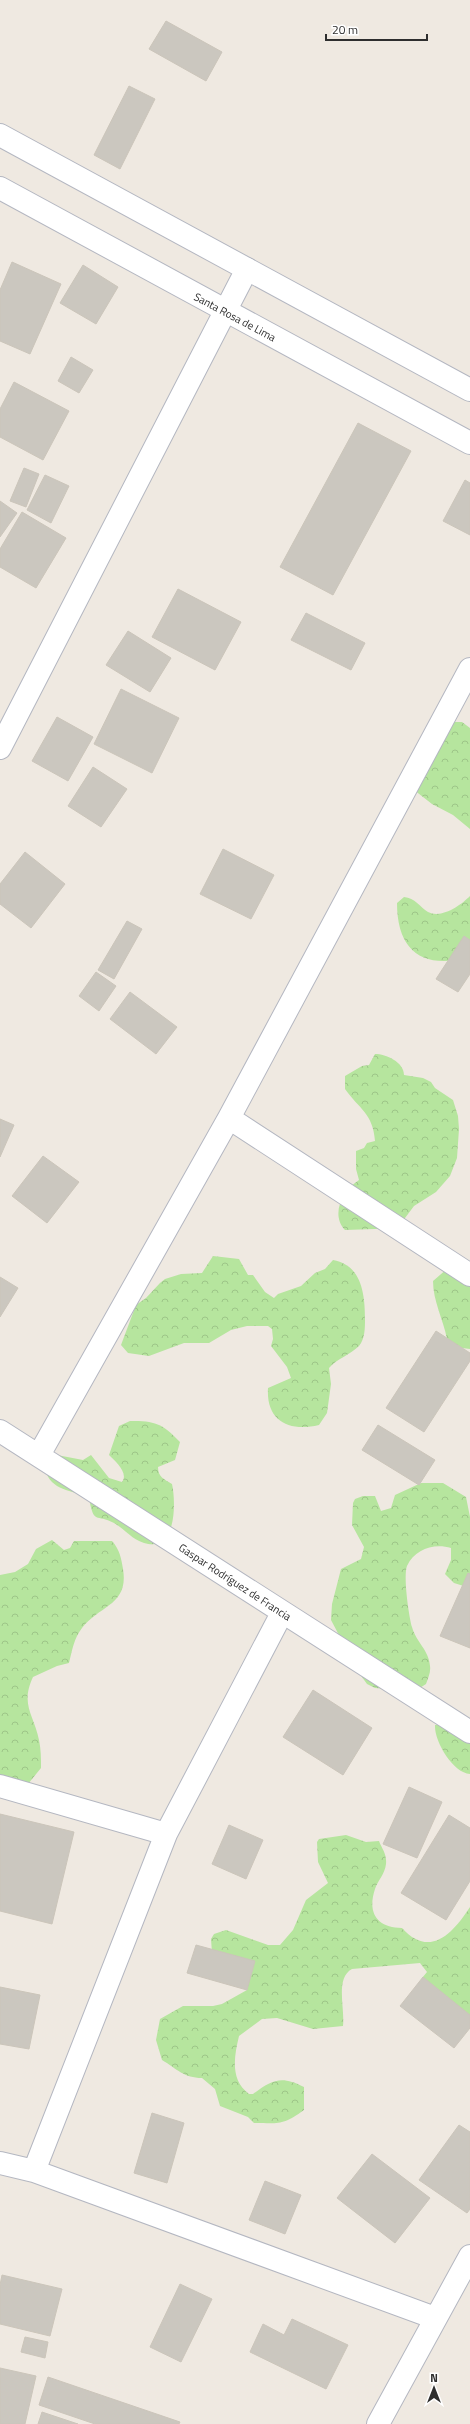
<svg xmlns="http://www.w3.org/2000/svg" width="470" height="2424" viewBox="0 0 470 2424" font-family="'Titillium Web',sans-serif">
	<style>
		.forest { fill: url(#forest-crowns) }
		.building { fill: #cbc7bf; stroke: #cbc5ba }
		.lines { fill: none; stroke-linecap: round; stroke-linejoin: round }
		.street-casing { stroke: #b4b7c1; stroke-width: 24 }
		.secondary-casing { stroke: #b4b7c1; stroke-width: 24 }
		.street { stroke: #fff; stroke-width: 22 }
		.secondary { stroke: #fff; stroke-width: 22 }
		.labels { text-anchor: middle; stroke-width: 4; stroke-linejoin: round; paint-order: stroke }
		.street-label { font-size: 11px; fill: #2e2e2e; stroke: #fff }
	</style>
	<defs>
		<pattern id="forest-crowns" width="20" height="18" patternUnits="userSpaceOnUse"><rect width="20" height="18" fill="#b6e59e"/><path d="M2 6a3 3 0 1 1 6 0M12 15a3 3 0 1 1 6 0" fill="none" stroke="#9dc588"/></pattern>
	</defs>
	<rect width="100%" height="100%" fill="#efe9e1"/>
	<path class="forest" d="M439 722H462L470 728V829L453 815 432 804 405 783Z
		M470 896V957C424 970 397 952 397 903L404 897C415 898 420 907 428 912 442 919 461 905 470 896Z
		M375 1054C386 1054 404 1062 404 1075L423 1078 431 1082 435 1088 453 1100 458 1116 459 1129 457 1158 450 1176 436 1192 414 1206 405 1218V1228L345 1230C330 1214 343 1190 359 1180L356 1169V1151L364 1148 367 1143 375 1141C373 1113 359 1109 345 1089V1076L362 1066 369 1065Z
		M213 1256 239 1259 248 1275H253L265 1292 274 1298 278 1294 301 1286 315 1273 325 1269 333 1260C362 1265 365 1295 365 1319 365 1328 365 1339 359 1346 350 1355 338 1358 329 1368L331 1384 327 1413 319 1425C289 1432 266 1421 268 1388L291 1378 287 1367 271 1346 273 1339 272 1329 268 1326H247L231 1330 209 1343H184L149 1356 128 1353 121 1345 136 1305 146 1298 160 1283 165 1279 181 1274 202 1273Z
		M455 1262H470V1349L462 1348 447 1339C443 1319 433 1301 433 1281Z
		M130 1421C155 1421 162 1423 180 1442L175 1460 158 1467C158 1477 164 1479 172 1484 176 1502 177 1553 144 1543 131 1539 125 1529 114 1523 96 1513 94 1526 89 1498 72 1489 51 1492 45 1469L57 1455 83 1460 91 1455 109 1478 122 1482C129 1473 115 1461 109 1455L119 1426Z
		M421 1483H443L466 1497 470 1517V1588L454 1583 445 1574 451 1560V1548C434 1543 415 1549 407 1566 403 1576 409 1617 412 1627 416 1642 429 1650 430 1666 431 1672 428 1678 426 1684L415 1691 375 1688 367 1684 359 1673 331 1620 332 1604 341 1569 361 1559 364 1547 352 1525 353 1503 355 1499 363 1496H375L381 1511 391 1508 395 1495Z
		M52 1540 64 1550 70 1548 74 1541H112C120 1550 121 1558 123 1569 129 1605 100 1605 82 1628 74 1638 72 1651 69 1663L57 1666 33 1677C20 1705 34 1715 39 1740 41 1749 41 1759 41 1768L28 1784 0 1788V1575L15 1572 28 1564 36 1549Z
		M470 1722V1774C453 1773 434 1741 435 1725Z
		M346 1835 366 1842 379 1841C382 1849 387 1854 386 1864 385 1874 378 1880 375 1889 367 1913 377 1928 402 1928 430 1959 453 1933 470 1907V2016L422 1978 427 1972 420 1963 352 1969C335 1978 345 2008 343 2026L313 2029 277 2018 262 2019 239 2036C234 2057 230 2080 249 2094H253C272 2080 281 2075 304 2087V2110C282 2126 279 2123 254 2123L248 2117 220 2106 215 2089 202 2078C184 2078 177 2069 162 2060L156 2040 160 2019 183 2006H213L222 2004 247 1990 249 1981 212 1953 211 1939 214 1934 226 1930 268 1945H280L293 1930 306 1900 328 1883 318 1862 317 1842 319 1839Z"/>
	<path class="building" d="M166 21 222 52 206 81 149 49Z
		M129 86 155 99 120 169 94 155Z
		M12 262 61 284 30 354 0 341V290Z
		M83 265 118 287 96 324 60 303Z
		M71 357 93 370 79 393 58 381Z
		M14 382 69 411 43 460 0 437V409Z
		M358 423 411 451 333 595 280 567Z
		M24 468 39 474 26 507 10 501Z
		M45 475 69 486 51 523 27 510Z
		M465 480 470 483V535L443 521Z
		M0 501 17 513 0 537Z
		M22 512 66 538 36 588 0 567V549Z
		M178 589 241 622 215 670 152 637Z
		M306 613 365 643 351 670 291 640Z
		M128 631 171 658 150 692 106 665Z
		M121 689 179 718 152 773 94 744Z
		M57 717 93 737 68 781 32 761Z
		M93 767 127 789 101 827 68 806Z
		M223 849 274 875 251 919 200 894Z
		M25 852 65 884 31 928 0 904V884Z
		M127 921 142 929 114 979 98 970Z
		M464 936 470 940V974L458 992 436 979Z
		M96 972 116 986 99 1011 79 996Z
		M130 992 177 1027 156 1054 110 1019Z
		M0 1119 14 1125 0 1157Z
		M43 1156 79 1182 47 1223 12 1196Z
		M0 1277 18 1288 0 1317Z
		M436 1331 470 1353V1361L424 1432 386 1408Z
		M378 1425 435 1460 419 1485 362 1450Z
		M468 1573 470 1574V1648L440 1636Z
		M313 1690 372 1728 343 1775 283 1737Z
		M409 1787 442 1802 417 1858 383 1844Z
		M0 1814 74 1832 52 1924 0 1911Z
		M449 1815 470 1828V1881L446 1920 401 1893Z
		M229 1825 263 1840 246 1879 212 1864Z
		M196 1945 255 1961 247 1990 187 1973Z
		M423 1977 470 2015V2028L454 2048 400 2006Z
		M0 1987 40 1995 29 2049 0 2044Z
		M152 2113 184 2123 167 2183 134 2173Z
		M459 2125 470 2132V2209L467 2213 419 2180Z
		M372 2154 430 2198 395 2243 337 2198Z
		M265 2181 301 2195 285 2234 249 2220Z
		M2 2275 62 2289 50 2336 0 2324V2285Z
		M180 2284 212 2299 181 2362 150 2347Z
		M292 2319 348 2345 326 2389 250 2352 263 2324 284 2335Z
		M25 2337 48 2342 45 2358 21 2352Z
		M0 2368 36 2376 25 2424H0Z
		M48 2377 180 2422 179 2424H95L39 2405Z
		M42 2412 78 2424H38Z"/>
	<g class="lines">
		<defs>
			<path id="street" d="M0 748 247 269
				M229 1118 470 1275
				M0 1431 470 1732
				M39 1455 229 1118 470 669
				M0 1786 166 1834
				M0 2163 34 2171 435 2318
				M34 2171 166 1834 282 1613
				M378 2424 470 2256"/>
			<path id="secondary" d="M0 135 470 390
				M0 188 470 443"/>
		</defs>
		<use href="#street" class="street-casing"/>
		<use href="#secondary" class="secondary-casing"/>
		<use href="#street" class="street"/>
		<use href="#secondary" class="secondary"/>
	</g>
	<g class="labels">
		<g class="street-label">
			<text transform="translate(235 317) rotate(28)" y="4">Santa Rosa de Lima</text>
			<text transform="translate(235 1582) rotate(33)" y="4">Gaspar Rodríguez de Francia</text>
		</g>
	</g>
	<g transform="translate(434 2388)" stroke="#ffffff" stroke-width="3" paint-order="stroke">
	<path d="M0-3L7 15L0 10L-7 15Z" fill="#2e2e2e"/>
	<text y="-6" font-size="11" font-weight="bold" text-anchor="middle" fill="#2e2e2e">N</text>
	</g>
	<path d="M326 34v6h101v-6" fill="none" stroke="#2e2e2e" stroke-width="2"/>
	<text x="332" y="34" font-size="12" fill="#2e2e2e" stroke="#ffffff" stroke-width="3" paint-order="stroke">20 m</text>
</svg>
